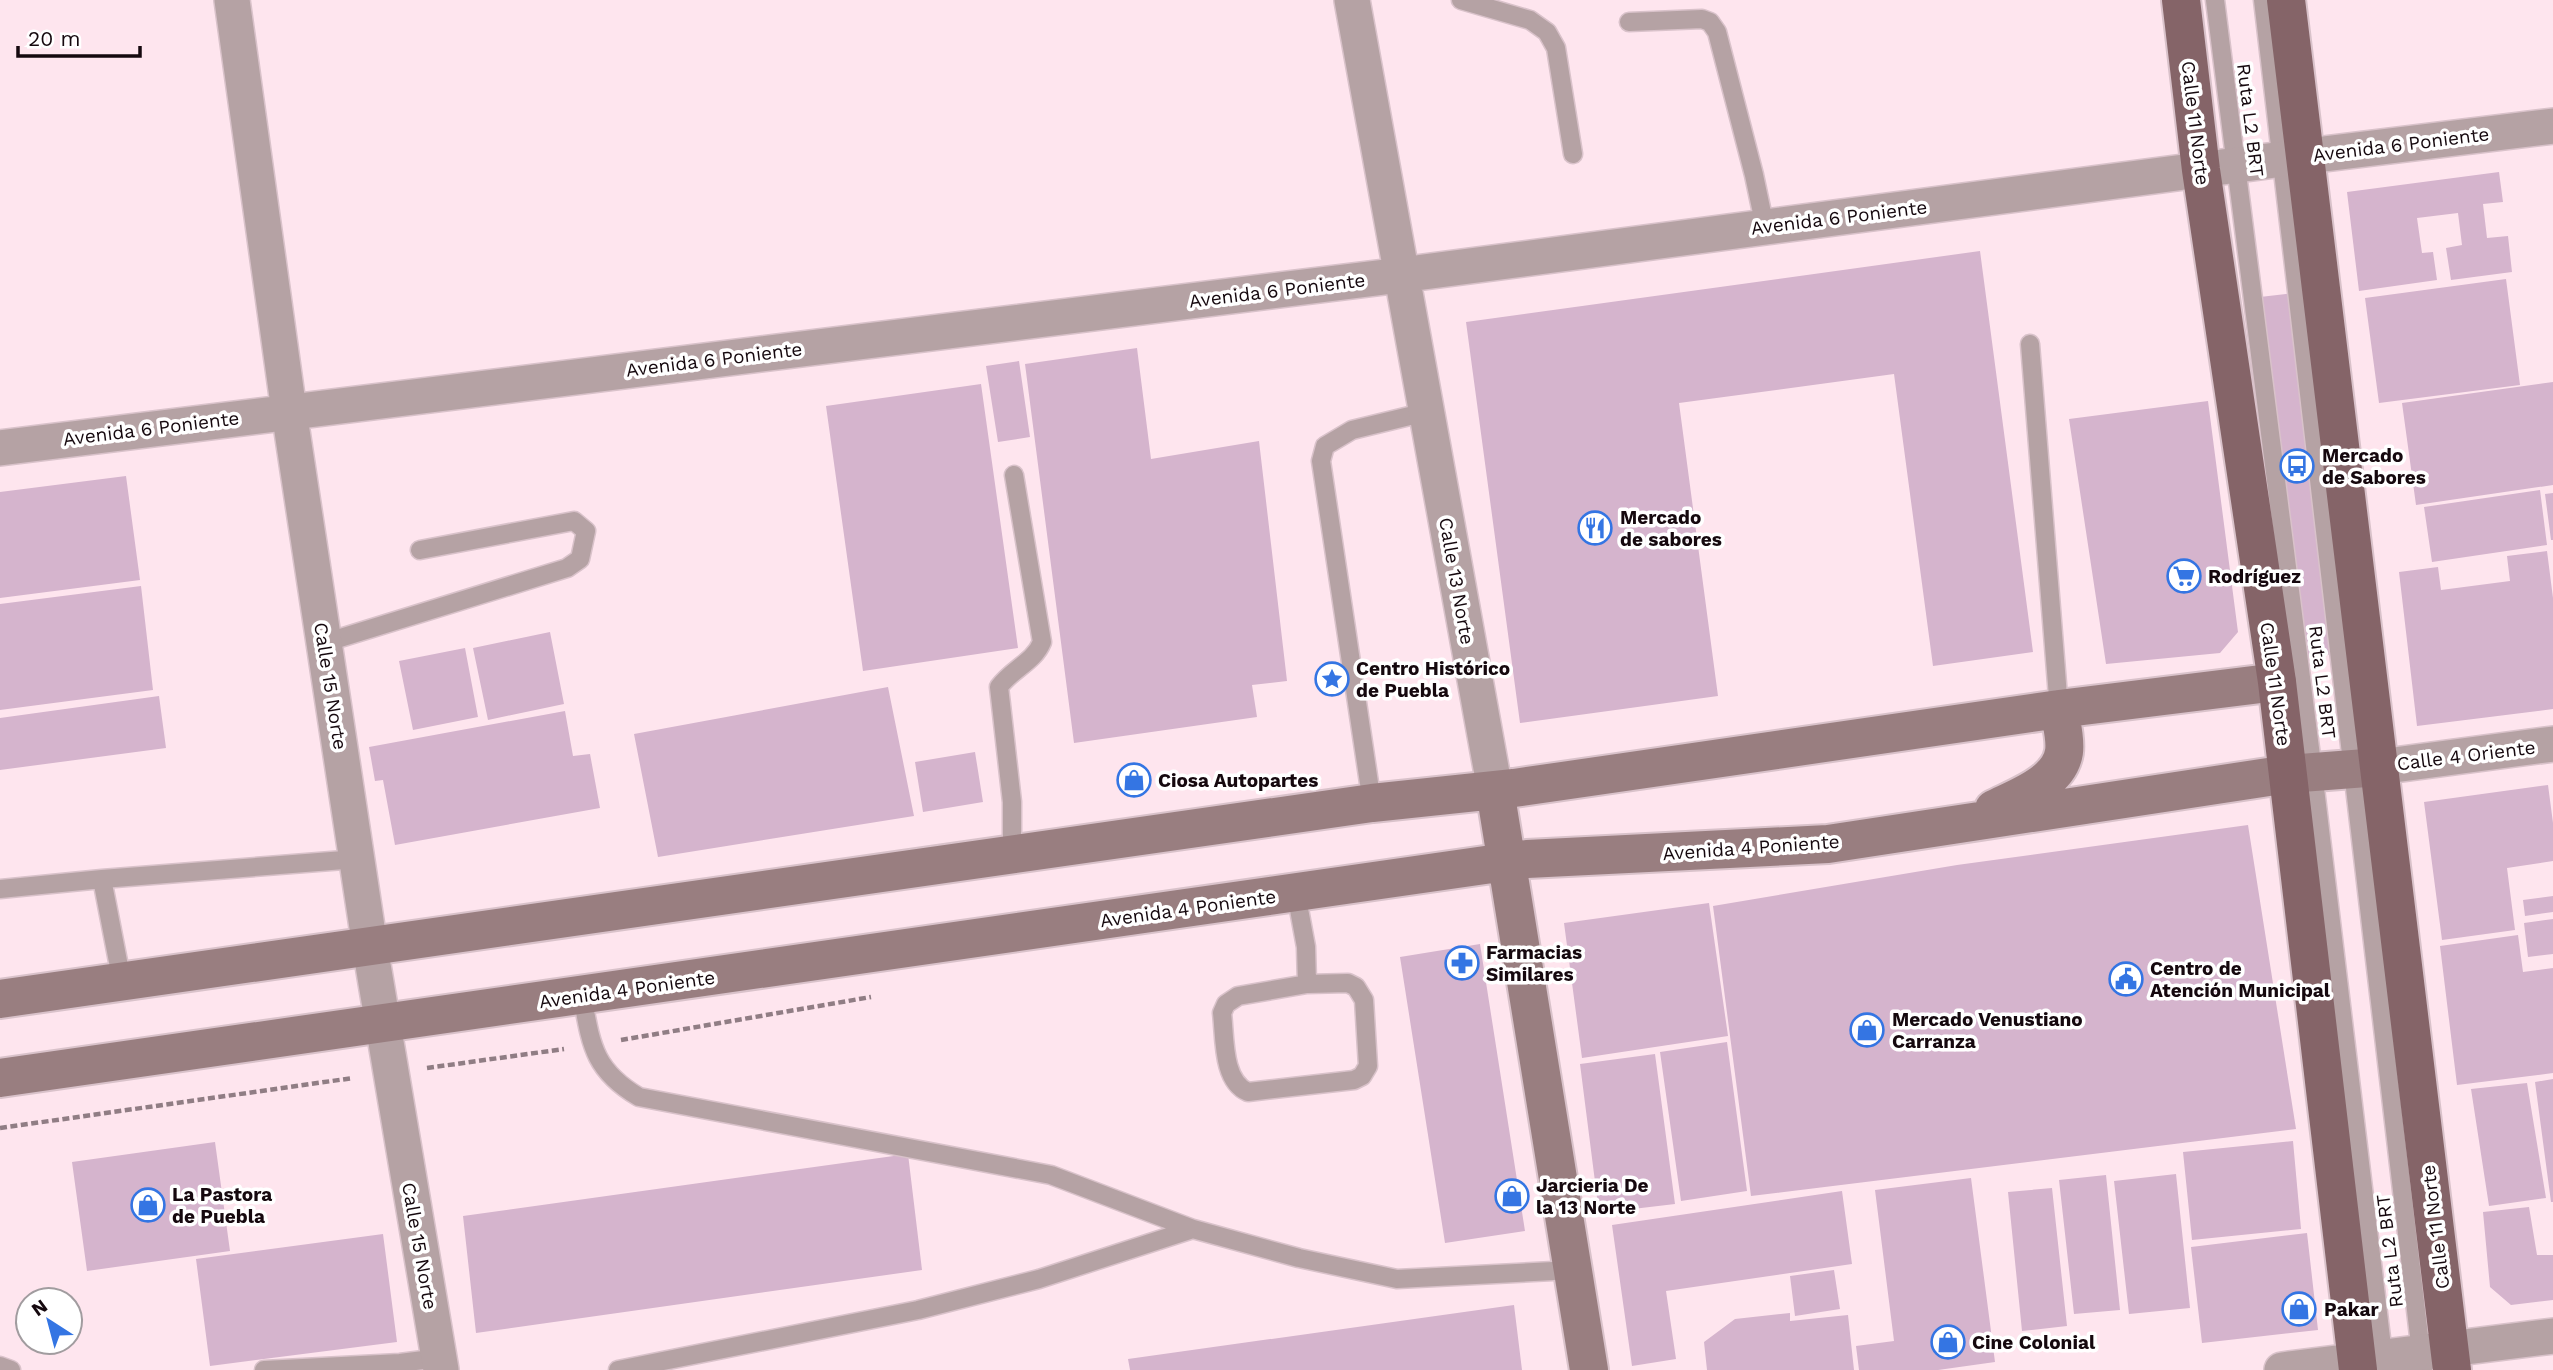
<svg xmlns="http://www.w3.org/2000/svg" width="2553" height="1370" viewBox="0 0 2553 1370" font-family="'Work Sans',sans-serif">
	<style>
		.building { fill: #d5b4cd }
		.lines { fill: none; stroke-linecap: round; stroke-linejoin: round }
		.service-casing { stroke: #d9c2ca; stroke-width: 21 }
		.minor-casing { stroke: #d9c2ca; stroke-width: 38 }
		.secondary-casing { stroke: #d9c2ca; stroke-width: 42 }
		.primary-casing { stroke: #d9c2ca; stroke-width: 42 }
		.path { stroke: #907d84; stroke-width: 4.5; stroke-dasharray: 7 3.5; stroke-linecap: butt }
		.service { stroke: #b5a2a4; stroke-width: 18 }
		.minor { stroke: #b5a2a4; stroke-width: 35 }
		.secondary { stroke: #997e80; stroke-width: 38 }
		.primary { stroke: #856468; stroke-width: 38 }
		.labels { text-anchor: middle; stroke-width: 7; stroke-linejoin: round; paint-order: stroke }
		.street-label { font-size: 19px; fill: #15080e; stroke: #fff }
		.poi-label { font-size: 19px; font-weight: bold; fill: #15080e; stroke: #fff; text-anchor: start }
	</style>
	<rect width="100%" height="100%" fill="#fee5ee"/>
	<path class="building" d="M2499 172 2503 202 2483 204 2487 238 2508 236 2512 272 2451 280 2446 248 2462 245 2458 213 2417 218 2422 253 2433 252 2437 280 2359 291 2347 192Z
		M1980 251 2033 652 1933 666 1894 374 1679 403 1718 696 1520 723 1466 322Z
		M2506 279 2520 385 2379 403 2365 298Z
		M2294 293 2335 654 2303 657 2260 297Z
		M1137 348 1151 459 1259 441 1287 681 1252 685 1257 717 1074 743 1025 364Z
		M1019 361 1030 437 998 442 986 366Z
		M2553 382V485L2416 505 2402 403Z
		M981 384 1018 648 863 671 826 406Z
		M2208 401 2238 632 2220 653 2106 664 2069 419Z
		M126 476 140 580 0 598V492Z
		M2540 490 2547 545 2432 562 2424 507Z
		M2553 493V540H2551L2545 494Z
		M2547 551 2553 598V709L2417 726 2399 572 2438 567 2441 590 2510 581 2507 556Z
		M141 586 153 690 0 710V604Z
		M550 632 564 704 488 720 473 648Z
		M465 648 478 717 413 730 399 661Z
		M888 687 914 816 658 857 634 734Z
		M159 696 166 748 0 770V718Z
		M565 711 573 756 590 754 600 808 395 845 383 780 375 781 369 747Z
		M975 752 983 802 923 812 915 762Z
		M2548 785 2553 823V861L2507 868 2515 930 2442 940 2424 802Z
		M2248 825 2296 1129 1751 1196 1713 906 1957 865Z
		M2553 896V912L2525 916 2523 900Z
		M1709 903 1728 1036 1582 1058 1564 923Z
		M2553 919V954L2528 957 2524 923Z
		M2518 935 2523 972 2553 968V1073L2457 1085 2440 946Z
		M1480 944 1525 1231 1445 1243 1400 957Z
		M1727 1042 1747 1191 1681 1201 1660 1052Z
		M1655 1054 1675 1204 1599 1213 1580 1064Z
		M2553 1079V1202H2551L2535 1082Z
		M2527 1083 2546 1198 2489 1206 2471 1089Z
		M2293 1141 2301 1229 2192 1240 2183 1152Z
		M215 1142 230 1251 87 1271 72 1162Z
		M908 1154 922 1270 476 1333 463 1216Z
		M2176 1174 2190 1308 2129 1314 2114 1181Z
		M2106 1175 2120 1310 2074 1314 2059 1180Z
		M1971 1178 1995 1362 1938 1370H1859L1856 1346 1894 1341 1875 1190Z
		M2052 1188 2067 1326 2022 1331 2008 1192Z
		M1842 1191 1852 1264 1666 1291 1676 1359 1632 1366 1612 1225Z
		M2529 1207 2537 1255H2553V1300L2511 1305 2490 1287 2483 1212Z
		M2307 1233 2318 1330 2202 1343 2191 1247Z
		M383 1234 397 1342 210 1366 196 1259Z
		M1834 1270 1840 1309 1795 1316 1790 1276Z
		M1514 1305 1522 1370H1130L1128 1359Z
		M1790 1313V1321L1848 1315 1854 1370H1707L1704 1342 1735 1319Z"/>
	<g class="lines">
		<defs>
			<path id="service" d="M1461 0 1530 20 1547 32 1556 48 1573 154
				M2215 0 2313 772 2384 1363
				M2263 0 2423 1370
				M1629 22 1702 19 1710 22 1717 32 1754 175 1765 227
				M2030 344 2059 709
				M324 643 567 568 580 559 586 531 574 521 420 550
				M1372 803 1321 461 1325 446 1352 430 1426 412
				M1012 854V802L999 687C1012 669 1034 662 1042 642L1014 475
				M102 879 122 982
				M0 889 102 879 357 859
				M1296 893 1306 947 1307 984
				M1348 983 1356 987 1364 1000 1368 1066 1362 1076 1354 1080 1248 1092C1222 1081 1225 1037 1222 1013L1226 1004 1238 996 1307 984Z
				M582 995C591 1044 593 1070 639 1097L1051 1175 1193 1229 1299 1258 1397 1279 1573 1270
				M0 1366 11 1370
				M264 1370 400 1363 439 1358
				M618 1370 918 1310 1039 1279 1193 1229"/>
			<path id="minor" d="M232 0 289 411 370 947 441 1370
				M1352 0 1495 790
				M0 448 1401 275 2283 159 2553 126
				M2379 767 2553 744
				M2282 1370 2553 1336"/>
			<path id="secondary" d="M1495 790 1589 1370
				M1994 809C2018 797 2059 783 2064 752 2066 738 2061 722 2059 709
				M0 999 1372 803 1514 788 2059 709 2277 682
				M0 1078 1527 859 1828 844 2288 774 2379 767"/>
			<path id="primary" d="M2181 0 2201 170 2277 682 2358 1370
				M2286 0 2452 1370"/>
		</defs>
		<use href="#service" class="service-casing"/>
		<use href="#minor" class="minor-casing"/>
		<use href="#secondary" class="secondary-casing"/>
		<use href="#primary" class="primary-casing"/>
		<path class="path" d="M621 1040 871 997
			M427 1068 564 1049
			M0 1128 353 1078"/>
		<use href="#service" class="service"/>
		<use href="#minor" class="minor"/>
		<use href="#secondary" class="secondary"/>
		<use href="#primary" class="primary"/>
	</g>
	<defs>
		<symbol id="bus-ring" viewBox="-11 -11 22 22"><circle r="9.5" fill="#fff" stroke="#3475e3" stroke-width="1.5"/><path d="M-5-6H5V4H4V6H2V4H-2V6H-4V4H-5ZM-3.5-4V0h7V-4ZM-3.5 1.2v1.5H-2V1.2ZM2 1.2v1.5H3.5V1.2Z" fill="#3475e3"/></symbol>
		<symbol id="restaurant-ring" viewBox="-11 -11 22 22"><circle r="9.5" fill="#fff" stroke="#3475e3" stroke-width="1.5"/><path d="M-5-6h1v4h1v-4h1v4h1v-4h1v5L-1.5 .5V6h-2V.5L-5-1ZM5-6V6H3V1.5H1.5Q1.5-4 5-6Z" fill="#3475e3"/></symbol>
		<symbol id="supermarket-ring" viewBox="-11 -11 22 22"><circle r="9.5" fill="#fff" stroke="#3475e3" stroke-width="1.5"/><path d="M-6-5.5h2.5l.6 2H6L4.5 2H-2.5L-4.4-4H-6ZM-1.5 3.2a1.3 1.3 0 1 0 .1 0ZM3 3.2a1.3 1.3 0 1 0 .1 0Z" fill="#3475e3"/></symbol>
		<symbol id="sight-ring" viewBox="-11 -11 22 22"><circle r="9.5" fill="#fff" stroke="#3475e3" stroke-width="1.5"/><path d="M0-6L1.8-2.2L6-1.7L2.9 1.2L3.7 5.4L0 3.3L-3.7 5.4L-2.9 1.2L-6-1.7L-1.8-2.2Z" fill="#3475e3"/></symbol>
		<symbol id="shop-ring" viewBox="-11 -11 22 22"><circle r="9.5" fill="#fff" stroke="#3475e3" stroke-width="1.5"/><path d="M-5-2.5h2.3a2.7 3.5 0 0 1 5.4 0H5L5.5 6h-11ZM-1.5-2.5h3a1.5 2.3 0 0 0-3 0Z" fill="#3475e3"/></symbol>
		<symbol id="pharmacy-ring" viewBox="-11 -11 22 22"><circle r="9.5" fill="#fff" stroke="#3475e3" stroke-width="1.5"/><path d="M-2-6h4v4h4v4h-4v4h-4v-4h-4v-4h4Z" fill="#3475e3"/></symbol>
		<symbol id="civic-ring" viewBox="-11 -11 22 22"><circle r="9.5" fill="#fff" stroke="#3475e3" stroke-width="1.5"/><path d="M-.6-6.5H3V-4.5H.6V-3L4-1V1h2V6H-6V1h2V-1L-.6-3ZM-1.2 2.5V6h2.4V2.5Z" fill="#3475e3"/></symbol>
	</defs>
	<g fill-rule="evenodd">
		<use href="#bus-ring" x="2278" y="447" width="38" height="38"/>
		<use href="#restaurant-ring" x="1576" y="509" width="38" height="38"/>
		<use href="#supermarket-ring" x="2165" y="557" width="38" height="38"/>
		<use href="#sight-ring" x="1313" y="660" width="38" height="38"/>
		<use href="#shop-ring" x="1115" y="761" width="38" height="38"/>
		<use href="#pharmacy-ring" x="1443" y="944" width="38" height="38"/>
		<use href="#civic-ring" x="2107" y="960" width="38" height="38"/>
		<use href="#shop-ring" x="1848" y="1011" width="38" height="38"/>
		<use href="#shop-ring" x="1493" y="1177" width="38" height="38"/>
		<use href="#shop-ring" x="129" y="1186" width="38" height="38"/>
		<use href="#shop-ring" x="2280" y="1290" width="38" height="38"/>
		<use href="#shop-ring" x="1929" y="1323" width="38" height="38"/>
	</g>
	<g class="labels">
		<g class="street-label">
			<text transform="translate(2251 120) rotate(83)" y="7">Ruta L2 BRT</text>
			<text transform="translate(2196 123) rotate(83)" y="7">Calle 11 Norte</text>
			<text transform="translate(2401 144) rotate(-7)" y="7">Avenida 6 Poniente</text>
			<text transform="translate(1839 217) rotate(-7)" y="7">Avenida 6 Poniente</text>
			<text transform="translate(1277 290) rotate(-7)" y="7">Avenida 6 Poniente</text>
			<text transform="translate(714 359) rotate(-7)" y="7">Avenida 6 Poniente</text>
			<text transform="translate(151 428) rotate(-7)" y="7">Avenida 6 Poniente</text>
			<text transform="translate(1457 581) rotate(80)" y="7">Calle 13 Norte</text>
			<text transform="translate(2323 682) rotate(83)" y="7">Ruta L2 BRT</text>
			<text transform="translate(2276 684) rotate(82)" y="7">Calle 11 Norte</text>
			<text transform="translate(331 686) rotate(81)" y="7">Calle 15 Norte</text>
			<text transform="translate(2466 755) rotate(-7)" y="7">Calle 4 Oriente</text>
			<text transform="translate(1751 847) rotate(-4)" y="7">Avenida 4 Poniente</text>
			<text transform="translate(1188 908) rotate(-8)" y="7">Avenida 4 Poniente</text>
			<text transform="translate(627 989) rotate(-8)" y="7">Avenida 4 Poniente</text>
			<text transform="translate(2435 1227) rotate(-97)" y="7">Calle 11 Norte</text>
			<text transform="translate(420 1246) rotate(80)" y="7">Calle 15 Norte</text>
			<text transform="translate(2389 1251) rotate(-97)" y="7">Ruta L2 BRT</text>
		</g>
		<g class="poi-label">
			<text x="2322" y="462">Mercado<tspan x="2322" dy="22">de Sabores</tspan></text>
			<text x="1620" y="524">Mercado<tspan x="1620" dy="22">de sabores</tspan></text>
			<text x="2208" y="583">Rodríguez</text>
			<text x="1356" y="675">Centro Histórico<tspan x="1356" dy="22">de Puebla</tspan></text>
			<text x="1158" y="787">Ciosa Autopartes</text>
			<text x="1486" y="959">Farmacias<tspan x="1486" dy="22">Similares</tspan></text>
			<text x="2150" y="975">Centro de<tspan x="2150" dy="22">Atención Municipal</tspan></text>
			<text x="1892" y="1026">Mercado Venustiano<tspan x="1892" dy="22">Carranza</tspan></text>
			<text x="1536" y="1192">Jarcieria De<tspan x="1536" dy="22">la 13 Norte</tspan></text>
			<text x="172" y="1201">La Pastora<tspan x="172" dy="22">de Puebla</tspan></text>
			<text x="2324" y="1316">Pakar</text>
			<text x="1972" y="1349">Cine Colonial</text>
		</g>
	</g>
	<g transform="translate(49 1321) rotate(324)"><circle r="33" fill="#ffffff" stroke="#a19c9f" stroke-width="2"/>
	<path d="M0-5L12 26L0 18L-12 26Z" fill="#3475e3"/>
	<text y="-10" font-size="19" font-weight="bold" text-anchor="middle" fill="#15080e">N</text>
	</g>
	<path d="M18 46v10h122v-10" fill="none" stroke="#15080e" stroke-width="3.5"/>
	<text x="28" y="46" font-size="21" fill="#15080e" stroke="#ffffff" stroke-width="5" paint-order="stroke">20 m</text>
</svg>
